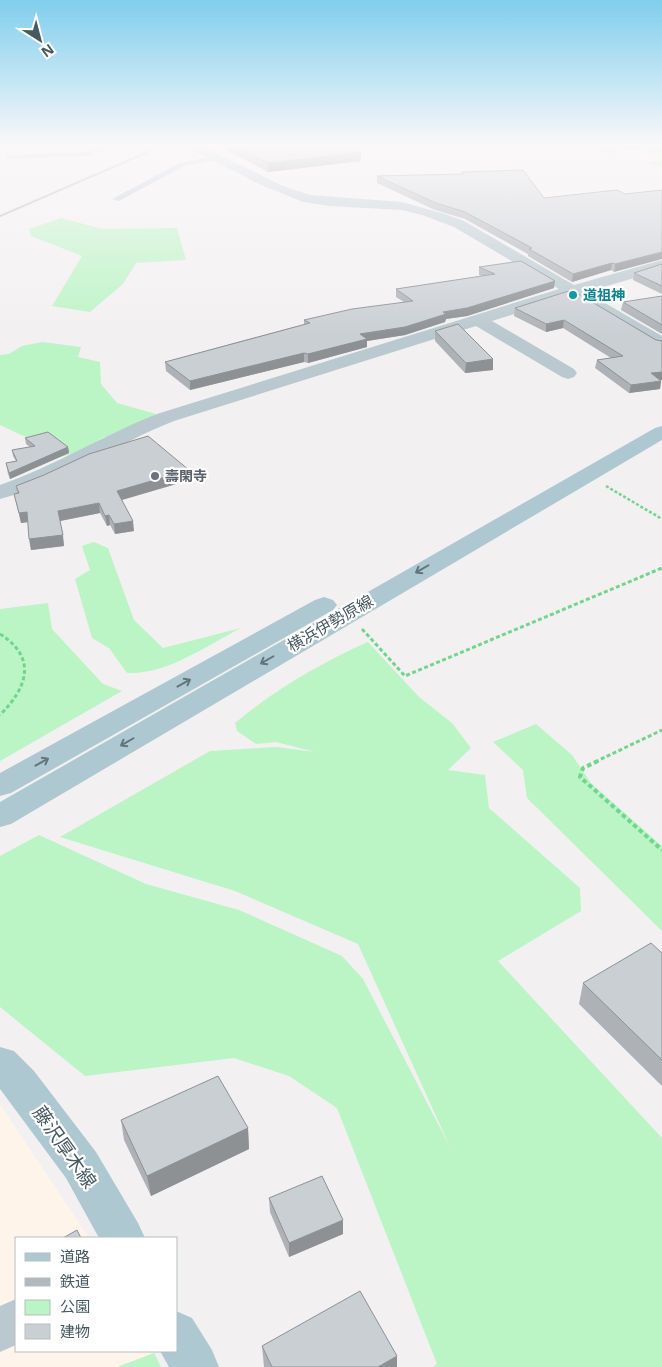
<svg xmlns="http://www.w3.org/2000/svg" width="662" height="1367" viewBox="0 0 662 1367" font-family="'Open Sans','Noto Sans JP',sans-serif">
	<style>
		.commercial { fill: #fef4ea }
		.green { fill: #bbf4c5 }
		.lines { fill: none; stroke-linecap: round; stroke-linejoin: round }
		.path-far2 { stroke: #70d68e; stroke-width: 2.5; stroke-dasharray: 3 2; stroke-linecap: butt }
		.path-far1 { stroke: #70d68e; stroke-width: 3; stroke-dasharray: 4 2.5; stroke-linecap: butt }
		.path { stroke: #70d68e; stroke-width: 4; stroke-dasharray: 4.5 3; stroke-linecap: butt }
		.service { fill: #bac9cf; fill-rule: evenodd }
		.minor { fill: #bac9cf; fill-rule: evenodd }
		.primary { fill: #aec8d2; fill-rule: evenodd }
		.rail { stroke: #b2b8bc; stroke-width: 2 }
		.wall { fill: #aeb2b6 }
		.shaded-wall { fill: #8d9194 }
		.building { fill: #cacfd4; stroke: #8d9194 }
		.oneway { stroke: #60757c }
		.culture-dot { fill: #0f9aa8; stroke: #fff; stroke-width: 2 }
		.worship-dot { fill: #6b7280; stroke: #fff; stroke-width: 2 }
		.labels { text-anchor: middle; stroke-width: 4.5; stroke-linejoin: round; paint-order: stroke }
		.far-culture-label { font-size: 14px; font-weight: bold; fill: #0d838f; stroke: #fff; text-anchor: start }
		.far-worship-label { font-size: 14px; font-weight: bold; fill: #5b616d; stroke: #fff; text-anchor: start }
		.street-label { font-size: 16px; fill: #465960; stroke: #fff }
		.near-street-label { font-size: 19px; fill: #465960; stroke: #fff }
	</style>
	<rect width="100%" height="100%" fill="#f3f0f1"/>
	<path class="commercial" d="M0 1104 89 1238H16V1351H153L154 1353 117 1367H0Z"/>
	<path class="green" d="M590 145H662V168L646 162 657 161 662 157 647 151 621 149 620 152 611 155Z
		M61 218 102 229 177 228 186 260 136 263 123 284 90 312 52 306 82 256 31 236 29 229Z
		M42 342 81 347 78 357 100 362 101 384 117 403 156 414 154 422 122 437H104L78 452 54 459 30 439 0 425V355L9 354 22 346Z
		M94 542 108 548 134 620 163 648 241 628C206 646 166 675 127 673L109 648 92 638 75 579 90 570 82 546Z
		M48 603 52 629 103 684 122 691 0 761V609Z
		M368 642 419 697 452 723 471 748 448 770 485 775 489 808 580 888 581 911 498 961 662 1138V1367H433L437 1364 337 1108 289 1076 234 1058 85 1076 0 1007V856L39 835 146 884 239 910 342 956 363 979 450 1147 358 944 235 891 60 837 210 751 276 747 315 752 276 742 256 744 237 731 235 723C273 691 322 662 368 642Z
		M536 724 572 755 591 783 662 846V931L527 798 523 770 493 742Z
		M154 1353 161 1367H117Z"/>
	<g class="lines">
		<path class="path-far2" d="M606 486 662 519"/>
		<path class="path-far1" d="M362 629 405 676 662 568
			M0 634C38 658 27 688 0 715
			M595 762 662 730"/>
		<path class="path" d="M598 761 583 768 580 777 662 850"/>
		<path class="service" d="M106 145H115L85 156 8 159 5 157 8 155 84 152Z
			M217 156 219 157V159L184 166 119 201 112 199 180 163Z"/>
		<path class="minor" d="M183 145H199L283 186 310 195 402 202 448 215 464 221 574 285 662 260V270L586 292 662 336V348L656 347 571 296 492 321 574 369 577 373 574 377 568 379 562 377 476 326 174 421C115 444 61 483 0 499V485C55 466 105 434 160 413L559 289 454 227 422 215 402 210 329 206 303 202 259 184Z
			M16 1299V1345L0 1352V1306Z"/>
		<path class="primary" d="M662 426V440L11 824 0 827V802L655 428Z
			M324 597 333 600 337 605 333 610 11 793 0 796V773L315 600Z
			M0 1047 14 1051 34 1071 96 1152 138 1223 145 1238H99L66 1178 0 1089Z
			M176 1311 192 1318 212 1350 219 1367H169L160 1351H176Z"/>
		<path class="rail" d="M0 216 164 145"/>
	</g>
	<path class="wall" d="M0 145H38V146L0 148Z
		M218 145H352L361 161 268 172Z
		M462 172 544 198 625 194 614 272 611 270 572 282 528 256V254L465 219 435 210 377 183V176L462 174Z
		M662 264V294L633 280 634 273Z
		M479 267 554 288 467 316 446 319 445 322 405 335 367 341V347L308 363 304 362 190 390 166 371 165 362 304 324V320L404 302 396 297V289L482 276 479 275Z
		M662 296V334L621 310 623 302Z
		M515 308 656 340 662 341V380H661L660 389 629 393 595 368 597 360 611 358 563 328 546 332 514 316Z
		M435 331 493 359V370L465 373 435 341Z
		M25 438 68 447 69 453 10 479 8 474 6 463 16 461 13 456 12 450 30 447 26 444Z
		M190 480 122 500 134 531 115 534 110 525 107 526 100 513 60 521 64 546 31 550 28 522 21 523 14 494 17 493 16 486Z
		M662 953V1086L579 1004 583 983Z
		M121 1120 248 1128 249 1149 151 1196 124 1140Z
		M269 1198 343 1234 289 1257 270 1212Z
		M262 1346 397 1356V1367H264Z"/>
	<path class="shaded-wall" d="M361 152V161L268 172V163Z
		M662 252V259L614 272 615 264Z
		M612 263 611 270 572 282 573 274Z
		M555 281 554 288 467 316 446 319 445 322 405 335 367 341V347L308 363V354L360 334Z
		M564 320 563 328 546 332V324Z
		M304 353V362L190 390V381Z
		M493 359V370L465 373 466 363Z
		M662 372V380L650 382 651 373Z
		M661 381 660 389 629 393 631 385Z
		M68 447 69 453 10 479 9 473Z
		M189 470 190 480 118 501 117 491Z
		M99 503 100 513 60 521 58 511Z
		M27 512 28 522 21 523 19 513Z
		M109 515 110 525 107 526 105 516Z
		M133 521 134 531 115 534 114 524Z
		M63 535 64 546 31 550 29 539Z
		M248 1128 249 1149 151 1196 147 1176Z
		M343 1220V1234L289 1257V1243Z
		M397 1356V1367H378Z"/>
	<path class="building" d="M234 145H352L361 152 268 163Z
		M523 170 544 198 617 190 625 194 662 190V252L615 264 612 263 573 274 529 249 532 248 465 212 436 203 377 176 463 174 462 172Z
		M521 261 555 281 467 308 443 312 446 314 405 327 360 334 367 339 308 354 304 353 190 381 165 362 310 323 304 320 352 309 413 301 396 289 495 274 479 267Z
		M662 264V286L634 273Z
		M572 290 656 340 662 341V372L651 373 661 381 631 385 597 360 623 356 564 320 546 324 515 308Z
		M662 296V325L623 302Z
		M458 324 493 359 466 363 435 331Z
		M48 432 68 447 9 473 6 463 17 461 12 450 35 446 25 438Z
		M148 436 189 470 117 491 133 521 114 524 109 515 105 516 99 503 58 511 63 535 29 539 27 512 19 513 14 494 19 493 16 486 44 475 89 454Z
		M651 943 662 953V1060L583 983Z
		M218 1076 248 1128 147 1176 121 1120Z
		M322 1176 343 1220 289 1243 269 1198Z
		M77 1230 81 1238H63Z
		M360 1291 397 1356 378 1367H272L262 1346Z"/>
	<defs><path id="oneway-shaft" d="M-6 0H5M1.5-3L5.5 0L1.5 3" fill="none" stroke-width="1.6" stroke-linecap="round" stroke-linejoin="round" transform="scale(1.25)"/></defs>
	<g class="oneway">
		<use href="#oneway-shaft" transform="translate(422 569) rotate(150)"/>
		<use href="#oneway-shaft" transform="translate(267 660) rotate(150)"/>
		<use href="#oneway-shaft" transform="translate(184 683) rotate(-29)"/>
		<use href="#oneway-shaft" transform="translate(127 742) rotate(150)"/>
		<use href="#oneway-shaft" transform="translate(42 762) rotate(-29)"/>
	</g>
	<linearGradient id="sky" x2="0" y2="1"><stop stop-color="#80ceed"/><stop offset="0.43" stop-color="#faf8f9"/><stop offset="1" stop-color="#faf8f9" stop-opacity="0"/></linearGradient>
	<rect width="662" height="336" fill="url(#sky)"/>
	<circle class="culture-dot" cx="573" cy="295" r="5"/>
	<circle class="worship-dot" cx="155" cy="476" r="5"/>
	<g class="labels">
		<g class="far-culture-label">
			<text x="583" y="300">道祖神</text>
		</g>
		<g class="far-worship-label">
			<text x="165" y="481">壽閑寺</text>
		</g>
		<g class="street-label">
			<text transform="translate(330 623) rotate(-30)" y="6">横浜伊勢原線</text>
		</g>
		<g class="near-street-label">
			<text transform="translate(65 1147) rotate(55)" y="7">藤沢厚木線</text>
		</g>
	</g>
	<rect x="15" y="1237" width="162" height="115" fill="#ffffff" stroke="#b5bdbf"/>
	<rect x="25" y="1253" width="25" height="8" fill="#aec8d2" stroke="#b5bdbf"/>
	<text x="60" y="1262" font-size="15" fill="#465960">道路</text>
	<rect x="25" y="1278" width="25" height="8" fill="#b2b8bc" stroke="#b5bdbf"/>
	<text x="60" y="1287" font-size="15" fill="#465960">鉄道</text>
	<rect x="25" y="1300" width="25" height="15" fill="#bbf4c5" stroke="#b5bdbf"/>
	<text x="60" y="1312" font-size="15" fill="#465960">公園</text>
	<rect x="25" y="1324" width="25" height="15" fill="#cacfd4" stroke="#b5bdbf"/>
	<text x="60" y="1337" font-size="15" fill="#465960">建物</text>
	<g transform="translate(40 40) rotate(144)" stroke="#ffffff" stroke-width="4" paint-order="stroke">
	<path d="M0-4L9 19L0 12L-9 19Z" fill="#465960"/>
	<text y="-8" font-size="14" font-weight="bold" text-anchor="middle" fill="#465960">N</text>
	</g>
</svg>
